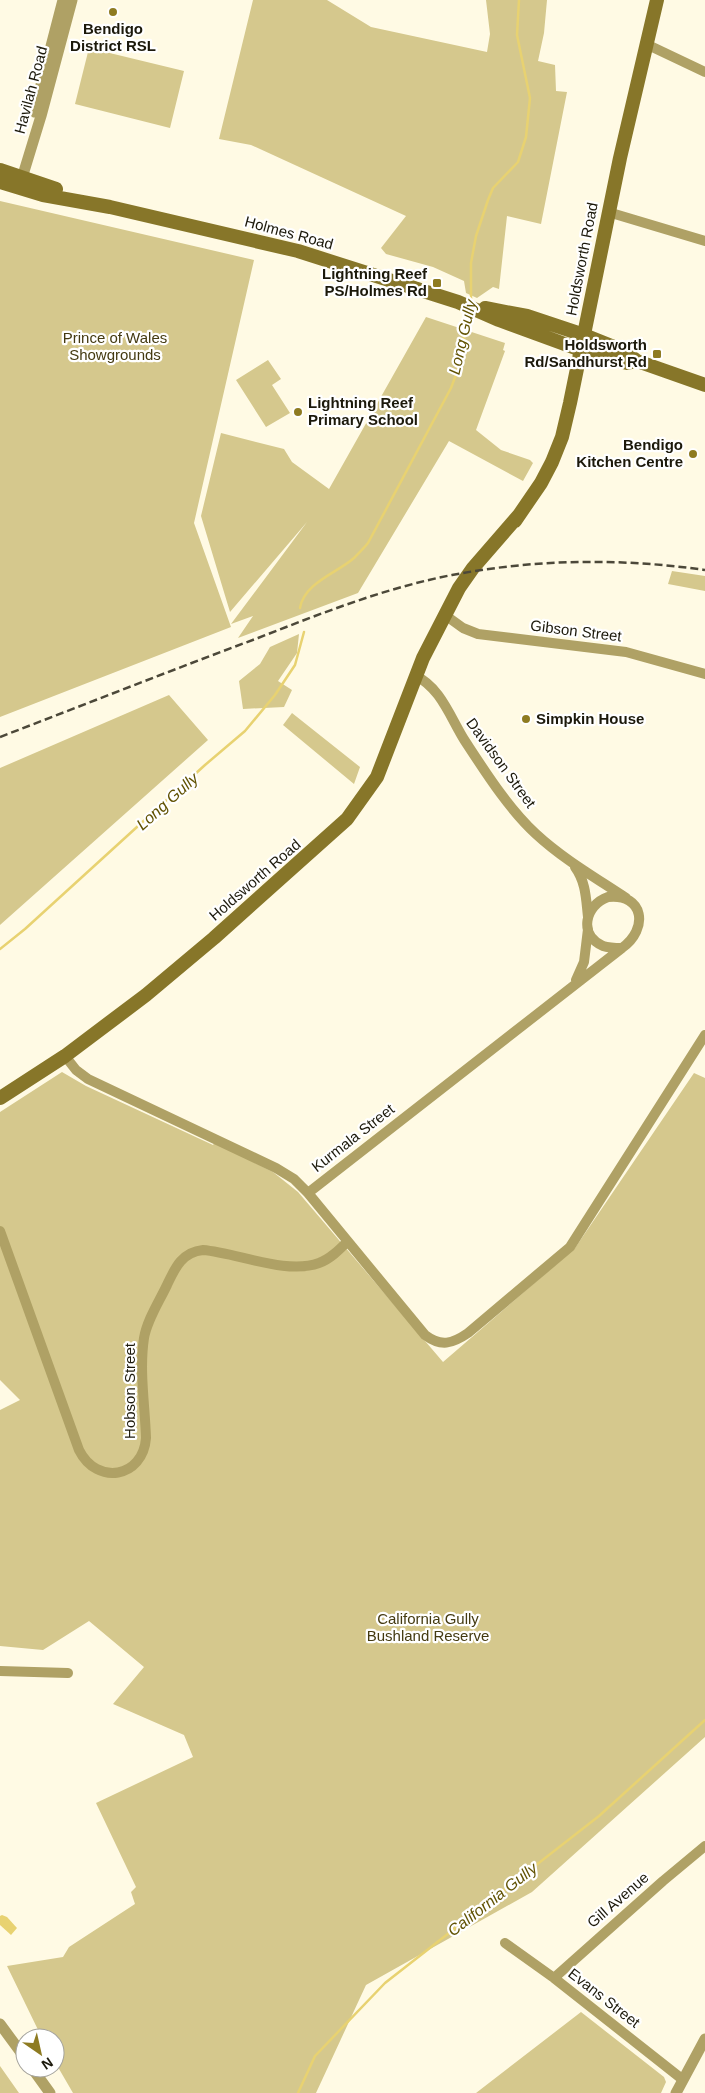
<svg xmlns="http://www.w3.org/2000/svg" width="705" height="2093" viewBox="0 0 705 2093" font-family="Arial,sans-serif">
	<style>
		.green { fill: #d5c88d }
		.water { fill: #e8d271 }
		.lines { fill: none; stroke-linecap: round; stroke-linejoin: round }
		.stream { stroke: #e8d271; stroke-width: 2.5 }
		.minor { stroke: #afa165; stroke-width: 10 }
		.tertiary { stroke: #afa165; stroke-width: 11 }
		.secondary { stroke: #877629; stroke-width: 14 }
		.rail { stroke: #4c4839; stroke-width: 2.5; stroke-dasharray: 8 4; stroke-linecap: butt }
		.poi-dot { fill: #8e7b21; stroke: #fff; stroke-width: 2 }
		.labels { text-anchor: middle; stroke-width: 4.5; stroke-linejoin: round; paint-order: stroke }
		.poi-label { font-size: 15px; font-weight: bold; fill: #1c190b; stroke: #fff; text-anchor: end }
		.street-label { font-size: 15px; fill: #1c190b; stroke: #fff }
		.park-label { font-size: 15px; fill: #443a11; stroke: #fff }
		.water-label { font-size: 16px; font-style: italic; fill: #615203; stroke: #fff }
	</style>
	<rect width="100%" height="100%" fill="#fffae4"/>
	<path class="green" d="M253 0H327L371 27 487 52 490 34 486 0H547L544 33 538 61 555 65 556 91 567 92 541 224 507 216 499 289 493 287 477 298 466 293 464 281 433 267 386 254 381 248 406 216 251 145 219 139Z
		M89 48 184 71 170 128 75 104Z
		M0 201 254 260 194 523 231 627 0 717Z
		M426 317 505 343 503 350 505 351 476 430 501 450 530 460 533 463 523 481 449 441 358 593 238 638 253 616 231 624 307 522 230 612 201 516 221 433 284 449 292 462 329 489Z
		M268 360 281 379 272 385 290 413 266 427 236 380Z
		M672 571 705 576V591L668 584Z
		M299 634 297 653 278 681 292 690 284 707 243 709 239 681 260 664 270 647Z
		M169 695 208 740 0 925V768Z
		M292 713 360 767 354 784 283 725Z
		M62 1072 86 1086 213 1145 215 1142 273 1172 298 1192 443 1362 575 1248 694 1073 705 1078V1737L532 1892 366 1985 316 2093H73L55 2062V2038H42L7 1966 63 1957 69 1947 135 1904 131 1892 136 1887 96 1803 193 1757 184 1735 113 1704 144 1667 89 1621 43 1650 0 1646V1410L20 1400 0 1380V1112Z
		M581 2012 664 2077 666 2082 661 2093H476Z
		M0 2066 19 2093H0Z"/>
	<path class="water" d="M2 1915 7 1917 17 1928 11 1935 0 1925V1916Z"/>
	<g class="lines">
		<path class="stream" d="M471 302V263L476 236 488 200 493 188 518 162 526 137 530 98 517 35 519 0
			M300 608C304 583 337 573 354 558 359 553 364 548 368 543L451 388 457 372 469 312
			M0 949 25 929 205 765 245 731 275 695 295 665 304 632
			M298 2093 315 2056 385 1983 599 1816 705 1720"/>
		<path class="minor" d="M646 44 705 72
			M608 212 705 241
			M445 615 463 628 478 634 626 652 705 674
			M415 676C440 686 451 719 465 741 486 773 508 808 536 834 563 859 596 878 626 898
			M575 867C586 882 586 899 588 917
			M608 897C644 893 649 929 622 948 616 948 609 948 603 946 578 935 585 905 608 897Z
			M576 980 584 962 588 929
			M65 1056 76 1070 88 1079 276 1168 294 1179 308 1193 425 1335C441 1347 452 1344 468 1333L570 1247 705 1035
			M308 1193 622 948
			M0 1231 79 1450C97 1486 143 1478 146 1438 145 1405 139 1371 144 1338 147 1320 159 1302 167 1285 175 1268 182 1252 203 1250 238 1253 286 1275 319 1263 330 1259 339 1250 347 1242
			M0 1671 68 1673
			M505 1943 554 1978 682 2079
			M554 1978 663 1881 705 1846"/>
		<path class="tertiary" d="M34 112 63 0
			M22 178 41 116 72 0
			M0 2024 25 2058
			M32 2068 50 2093
			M676 2093 705 2039"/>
		<path class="secondary" d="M0 170 56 189
			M0 182 43 195 110 207 298 251 458 302 499 320 600 357 627 363 637 361
			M485 308 527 316 584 335 624 351 637 361 705 385
			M515 521 541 483 552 462 562 437 570 403 620 158 657 0
			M0 1098 65 1056 146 995 214 938 347 819 377 777 423 658 459 588 473 568 519 515"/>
		<path class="rail" d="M0 737C86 704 172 670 258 638 322 613 385 588 452 575 536 559 621 558 705 570"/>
	</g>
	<g class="poi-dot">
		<circle cx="113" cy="12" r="5"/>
		<rect x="432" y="278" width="10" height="10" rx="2.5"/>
		<rect x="652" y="349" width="10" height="10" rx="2.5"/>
		<circle cx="298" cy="412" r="5"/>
		<circle cx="693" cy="454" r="5"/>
		<circle cx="526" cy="719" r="5"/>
	</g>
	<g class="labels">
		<g class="poi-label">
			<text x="113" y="34" text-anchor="middle">Bendigo<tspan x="113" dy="17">District RSL</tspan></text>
			<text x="427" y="279">Lightning Reef<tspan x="427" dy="17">PS/Holmes Rd</tspan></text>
			<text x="647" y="350">Holdsworth<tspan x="647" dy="17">Rd/Sandhurst Rd</tspan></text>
			<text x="308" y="408" text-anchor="start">Lightning Reef<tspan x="308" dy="17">Primary School</tspan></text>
			<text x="683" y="450">Bendigo<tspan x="683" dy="17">Kitchen Centre</tspan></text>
			<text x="536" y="724" text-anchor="start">Simpkin House</text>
		</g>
		<g class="street-label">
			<text transform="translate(31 90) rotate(-75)" y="5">Havilah Road</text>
			<text transform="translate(289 233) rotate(15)" y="5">Holmes Road</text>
			<text transform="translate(582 259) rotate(-79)" y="5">Holdsworth Road</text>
			<text transform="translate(576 631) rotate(7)" y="5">Gibson Street</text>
			<text transform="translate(501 763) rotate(54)" y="5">Davidson Street</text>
			<text transform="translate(255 880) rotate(-41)" y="5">Holdsworth Road</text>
			<text transform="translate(353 1138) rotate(-38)" y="5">Kurmala Street</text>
			<text transform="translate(130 1391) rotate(-90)" y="5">Hobson Street</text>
			<text transform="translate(618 1900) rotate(-41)" y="5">Gill Avenue</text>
			<text transform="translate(604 1998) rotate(38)" y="5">Evans Street</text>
		</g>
		<g class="park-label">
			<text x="115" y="343">Prince of Wales<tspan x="115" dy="17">Showgrounds</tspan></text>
			<text x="428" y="1624">California Gully<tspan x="428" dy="17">Bushland Reserve</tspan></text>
		</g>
		<g class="water-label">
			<text transform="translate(462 337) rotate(-77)" y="6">Long Gully</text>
			<text transform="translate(167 801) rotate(-42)" y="6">Long Gully</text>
			<text transform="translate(492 1899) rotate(-38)" y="6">California Gully</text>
		</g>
	</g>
	<g transform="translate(40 2053) rotate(146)"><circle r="24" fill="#ffffff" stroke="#a4a39d"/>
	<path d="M0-4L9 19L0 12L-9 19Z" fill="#8e7b21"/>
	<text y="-8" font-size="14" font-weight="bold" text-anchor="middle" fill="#1c190b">N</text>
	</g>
</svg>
